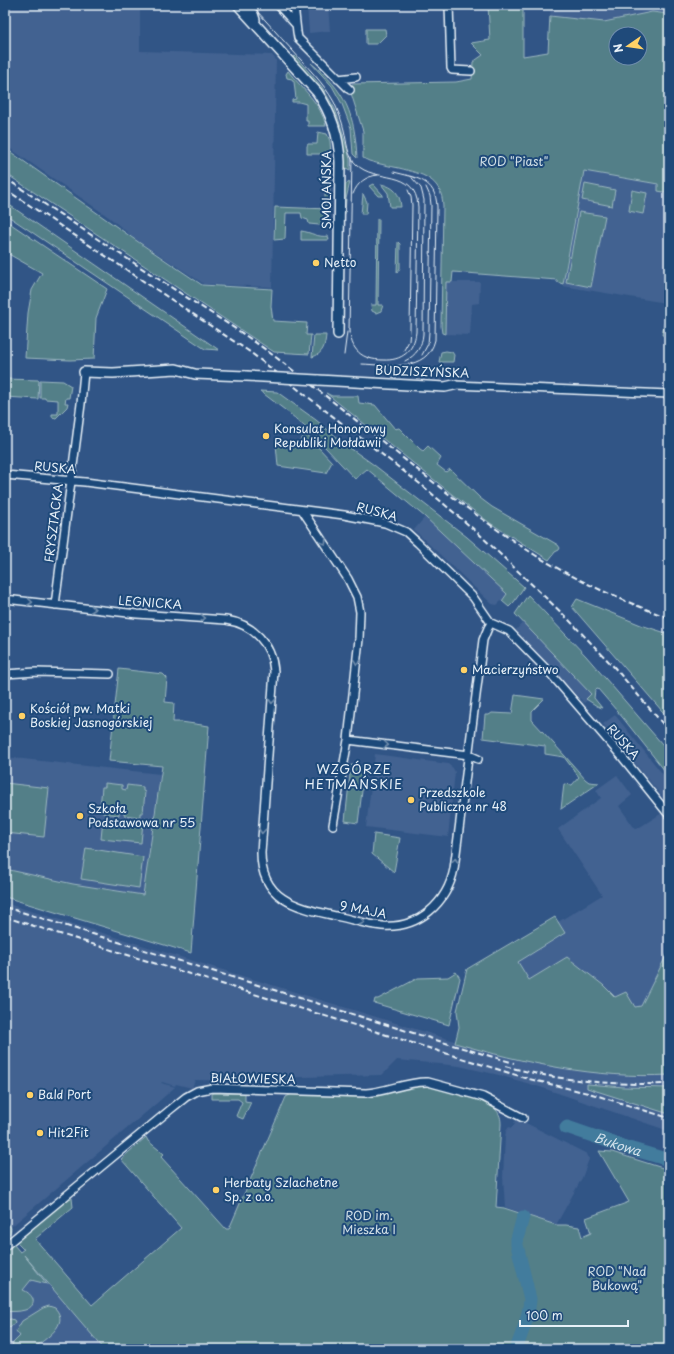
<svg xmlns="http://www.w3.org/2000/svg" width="674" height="1354" viewBox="0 0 674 1354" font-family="'Playpen Sans',sans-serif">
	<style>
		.built { fill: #426291 }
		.green { fill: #527f88; stroke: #9db8c0; fill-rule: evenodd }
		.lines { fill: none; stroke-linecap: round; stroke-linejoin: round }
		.river { stroke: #437b9d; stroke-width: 13 }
		.minor-casing { stroke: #e8f1f8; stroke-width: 10 }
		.tertiary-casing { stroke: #e8f1f8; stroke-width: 12 }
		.minor { stroke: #1f4a7a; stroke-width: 7 }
		.tertiary { stroke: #1f4a7a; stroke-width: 9 }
		.tram { stroke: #e8f1f8; stroke-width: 1 }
		.rail { stroke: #e8f1f8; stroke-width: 2; stroke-dasharray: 6 3; stroke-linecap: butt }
		.tertiary-bridge-casing { stroke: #e8f1f8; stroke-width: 12; stroke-linecap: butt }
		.tertiary-bridge { stroke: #1f4a7a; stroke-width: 9 }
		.oneway { stroke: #6f8dac }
		.poi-dot { fill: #ffd166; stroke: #1f4a7a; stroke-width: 1.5 }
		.labels { text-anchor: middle; stroke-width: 4; stroke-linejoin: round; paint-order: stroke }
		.park-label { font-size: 12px; fill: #d2e0e7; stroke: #1f4a7a }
		.street-label { font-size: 12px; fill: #e8f1f8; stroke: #1f4a7a }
		.poi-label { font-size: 12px; fill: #e8f1f8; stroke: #1f4a7a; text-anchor: start }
		.neighbourhood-label { font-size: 13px; letter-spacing: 1px; fill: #e8f1f8; stroke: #1f4a7a }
		.water-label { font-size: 13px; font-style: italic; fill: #cfdfea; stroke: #1f4a7a }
	</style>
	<rect width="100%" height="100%" fill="#315586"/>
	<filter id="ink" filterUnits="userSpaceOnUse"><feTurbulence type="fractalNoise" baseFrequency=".025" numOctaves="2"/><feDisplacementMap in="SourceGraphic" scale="8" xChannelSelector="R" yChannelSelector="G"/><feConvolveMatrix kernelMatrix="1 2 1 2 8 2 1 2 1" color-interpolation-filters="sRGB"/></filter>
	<g filter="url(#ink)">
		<path class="built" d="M5 5H140V51L272 55 276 60 272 287 204 284 135 239 110 218 5 145Z
			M307 5H328L330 31 309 33Z
			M551 5H669V14L652 12 604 22 550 16Z
			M584 171 669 186V289L666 303 563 286Z
			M446 282H480L479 303 472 304 470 335 445 334Z
			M425 517 508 594 497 605 492 604 414 530Z
			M525 620 531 623 595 693 584 703 516 630Z
			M615 715 669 782V805L603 724Z
			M375 754 448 764 453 768 455 772 448 837 366 827Z
			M5 757 160 774 143 895 73 884 5 869Z
			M617 775 632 795 619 806 633 826 636 828 640 827 662 813 669 822V950L641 1006 635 1007 616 998 603 985 529 980 518 962 565 934 558 922 602 895 558 829 601 798 596 790Z
			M5 900 8 901V904L500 1055 532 1063 591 1072 626 1075H669V1088L606 1086 587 1088 669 1114V1131L537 1086 499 1075 459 1066 440 1064 397 1060 382 1075 265 1078 264 1081 195 1080 192 1088 176 1084 175 1086 162 1082 161 1083 175 1087 157 1103 5 1232Z
			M520 1120 587 1154 589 1159 582 1178 556 1225 505 1207 503 1177 505 1137 506 1131 509 1127 511 1128 515 1124 514 1122Z
			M21 1252 104 1349H5V1266Z"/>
		<path class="green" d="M488 5H523V56L548 52 550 16 604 22 652 12 669 14V193L658 191V184L584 171 563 284 557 282V280L453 272 452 282H446L445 334 442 333 441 326 443 206C442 178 422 174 399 168 389 166 379 164 369 161L363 158V131L350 90 352 84 456 82 472 79 473 62 483 55 471 43 490 40ZM616 34H640V58H616Z
			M366 29H385L386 35 377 44H366Z
			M295 56 322 87 335 109 341 127 350 159V170L346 168 344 165 342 143 292 58Z
			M311 63C346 91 355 115 357 158L353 154 351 128 342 104 332 86Z
			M288 71C302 89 321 103 326 126H308V121H306V104L299 102H292V100L296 99 294 82 292 79 287 78 286 74Z
			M318 132 327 134 330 141 331 154H307V146L308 144H317Z
			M5 148 134 239 202 285 272 289 271 306 273 321 307 323 306 335H311L309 354 274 352 5 173Z
			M330 163V180H326L325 164Z
			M350 182 346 199 345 214H344V185Z
			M325 184H330L329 207H325Z
			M373 184 383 195V196H378L369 186Z
			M381 184C394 187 400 193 401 207H390L388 193Z
			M585 184 615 190 612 206 582 200Z
			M632 190 647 193 643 214 629 211Z
			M363 194 367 202 366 214H361Z
			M5 202 219 350 205 349 5 214Z
			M275 207 329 209V226L309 224 308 220 302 218 301 213H286L285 239 274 240Z
			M579 212 605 216 591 287 566 282Z
			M377 219H379L378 305H383L381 311 376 313 372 311 371 305H376Z
			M5 220 107 289 96 318 94 359 70 360 25 358 28 313 32 290 42 273 5 252Z
			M301 231C311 232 318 238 328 236L329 240H301Z
			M398 242 400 244V268L397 273Z
			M669 297V343L667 347 664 335H662Z
			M314 335H326C325 346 323 354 312 357Z
			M446 351 452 352 454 355 453 362H439L441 352Z
			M5 379 39 380 38 399 5 397Z
			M40 380 63 381 71 386 69 398H66L65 403H68L67 407 56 418 52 417V414H58V400L45 399V398H40Z
			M260 391 277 392 316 420 350 448 374 465 467 537 524 587 514 602 509 607 502 601 507 594 425 517 367 469 355 479 311 432 289 413Z
			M326 393 332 396H358L359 403 375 405 395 429 399 428 420 449 423 451 428 446 441 458 437 465 446 472 450 469 480 498 492 507 558 545 560 548 559 550 555 552 549 560 490 523 453 495Z
			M306 434 332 462 326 473 278 466 276 444 298 443Z
			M528 595 586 656 669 752V776L623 718 598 689 595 690 594 698 602 708 597 706 586 699 591 694 515 614Z
			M577 599 641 625 669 634V719L572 607Z
			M119 669 163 674 167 678 165 702 174 703 173 722H181L209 726 191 953 5 897V869L73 884 143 895 162 766 109 761Z
			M515 695 544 699 532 711V720L565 756 585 779 589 782 599 783 561 809 564 784 572 785 579 777 564 757 545 754V746L483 738 485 715H489L492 713 512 714Z
			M351 765 365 767 358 823 345 821Z
			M5 783 49 788 44 837 5 833Z
			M105 783 122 785V789L126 790 127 785 143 787V791L145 792 143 813H140V817L124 815V811L119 810V815L102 813 103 809 100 808 102 787H105Z
			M103 819 143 822 141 843 101 839Z
			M374 834 400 838 394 872 372 854Z
			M86 848 143 857 139 888 81 879Z
			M555 917 565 933 518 962 529 980 567 957 603 985 615 997 626 992 635 1007 641 1006 669 950V1075C597 1079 524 1063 455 1043L459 1027 457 1011 467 969Z
			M456 972 460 978 449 1025 374 1003 375 999H378L418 978 448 977Z
			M587 1084 624 1087 669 1088V1114L587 1088Z
			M415 1085C421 1085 427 1084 433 1086 447 1088 487 1100 496 1110 500 1114 501 1119 501 1124L496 1207 504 1208 556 1225H566L579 1227 582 1237 591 1233 586 1218 629 1202 599 1151 612 1152 669 1170V1349H104L24 1255 47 1284 31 1280 23 1290C33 1294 39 1305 25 1310 19 1312 11 1311 5 1312L7 1300 5 1296V1251L13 1244 20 1252 24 1249H23L16 1242 68 1198H72L73 1207 35 1239 92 1305 181 1228 121 1159 146 1137 148 1141 164 1154 161 1157 226 1229H229L286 1097 292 1094 378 1095Z
			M212 1093H245V1101L251 1102 243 1119 236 1116 242 1102 238 1099H212Z
			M5 1220 11 1228 10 1233 5 1237Z
			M49 1306 55 1308C71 1325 44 1339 33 1349H11L13 1343 20 1336 16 1331 22 1321 43 1308Z
			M11 1319 14 1320 15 1322 10 1328 5 1323V1320Z"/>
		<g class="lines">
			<g class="river">
				<path id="s1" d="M566 1128 567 1127 622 1146 669 1160"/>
				<path d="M516 1349C522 1333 529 1316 530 1299L517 1245V1239L523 1217"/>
			</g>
			<defs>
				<path id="minor" d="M278 5 296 25
					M294 5 297 32 298 38 350 90
					M449 5 451 68 452 70 471 71
					M338 79 356 77
					M454 385 669 394
					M5 475 85 482 344 515 385 523 406 532 418 543 473 597 491 623 509 631 549 672 623 758 669 815
					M302 510 348 579 357 597 360 612 359 639 348 740 333 825
					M5 599 137 614 226 620C253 624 272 644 274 671L261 853C261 903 302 908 340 917 354 920 368 925 382 926 419 929 447 903 454 869L483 640 488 628 491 623
					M55 605 81 404 84 372
					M5 674 36 672 110 674
					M348 740 469 755 478 759
					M5 1246 171 1109 186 1097 197 1091 212 1088 366 1093C387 1092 407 1081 428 1082L483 1097 523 1118"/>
				<path id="tertiary" d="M238 5 317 92C332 114 339 136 340 162L338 334
					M250 5 255 20
					M84 372 113 373 176 369 195 374 246 376
					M318 380 445 387 454 385"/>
			</defs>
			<use href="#minor" class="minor-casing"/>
			<use href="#tertiary" class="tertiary-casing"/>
			<use href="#minor" class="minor"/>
			<use href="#tertiary" class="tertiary"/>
			<path class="tram" d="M251 5C265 19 278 35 292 50 307 67 323 82 334 102 338 111 342 121 344 130 347 142 347 156 356 164 375 184 416 167 418 207L416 332C414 351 402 361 383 360 362 360 350 350 350 329
				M353 194C357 183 366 176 378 175
				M349 333 352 157
				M404 350 409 341 410 329 412 205 411 197 408 190
				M344 355 347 332
				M422 355 428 344 429 332 431 205 430 196 426 187
				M405 361C417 355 422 346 423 334L424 200 421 188 412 178
				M362 364C388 365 427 373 435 340L437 207C436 179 416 178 394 172"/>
			<path class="rail" d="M5 178C63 216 121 255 180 293 210 313 241 331 270 353 359 419 441 495 535 555 577 581 623 601 669 618
				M5 189 250 352 424 487 478 533 568 619 614 667 669 731
				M5 907 449 1044 514 1063
				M5 917 529 1079 592 1094 669 1118
				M505 1066C558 1081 614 1085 669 1084"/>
			<defs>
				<path id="tertiary-bridge" d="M246 376 318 380"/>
			</defs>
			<use href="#tertiary-bridge" class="tertiary-bridge-casing"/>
			<use href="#tertiary-bridge" class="tertiary-bridge"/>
		</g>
		<defs><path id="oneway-chevron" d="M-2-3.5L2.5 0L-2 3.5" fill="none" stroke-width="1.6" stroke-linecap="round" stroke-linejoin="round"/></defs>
		<g class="oneway">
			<use href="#oneway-chevron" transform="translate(324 542) rotate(56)"/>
			<use href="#oneway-chevron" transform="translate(30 602) rotate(6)"/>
			<use href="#oneway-chevron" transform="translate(93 609) rotate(6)"/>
			<use href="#oneway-chevron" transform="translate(203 618) rotate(4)"/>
			<use href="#oneway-chevron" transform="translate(357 662) rotate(97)"/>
			<use href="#oneway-chevron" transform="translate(272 701) rotate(94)"/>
			<use href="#oneway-chevron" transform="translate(386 745) rotate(7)"/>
			<use href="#oneway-chevron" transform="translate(262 831) rotate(95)"/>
			<use href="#oneway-chevron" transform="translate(455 861) rotate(-83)"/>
			<use href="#oneway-chevron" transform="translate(362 922) rotate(14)"/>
		</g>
	</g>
	<g class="poi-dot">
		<circle cx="316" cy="263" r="4"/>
		<circle cx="266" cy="436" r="4"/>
		<circle cx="464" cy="670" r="4"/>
		<circle cx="22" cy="716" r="4"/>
		<circle cx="411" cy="800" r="4"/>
		<circle cx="80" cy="816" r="4"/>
		<circle cx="30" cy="1095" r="4"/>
		<circle cx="40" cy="1133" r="4"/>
		<circle cx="216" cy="1190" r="4"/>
	</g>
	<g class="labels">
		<g class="park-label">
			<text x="514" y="166">ROD "Piast"</text>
			<text x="369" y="1220">ROD im.<tspan x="369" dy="14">Mieszka I</tspan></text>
			<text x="617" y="1276">ROD "Nad<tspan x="617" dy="14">Bukową"</tspan></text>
		</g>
		<g class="street-label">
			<text transform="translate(327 190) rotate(-90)" y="4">SMOLAŃSKA</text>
			<text transform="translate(422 372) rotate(2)" y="4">BUDZISZYŃSKA</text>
			<text transform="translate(55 468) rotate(5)" y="4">RUSKA</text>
			<text transform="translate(377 512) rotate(15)" y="4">RUSKA</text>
			<text transform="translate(54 523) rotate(-83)" y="4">FRYSZTACKA</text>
			<text transform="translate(150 603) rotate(4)" y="4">LEGNICKA</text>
			<text transform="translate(623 742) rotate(49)" y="4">RUSKA</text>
			<text transform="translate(363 910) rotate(11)" y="4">9 MAJA</text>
			<text transform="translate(253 1079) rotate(1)" y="4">BIAŁOWIESKA</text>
		</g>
		<g class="poi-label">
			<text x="324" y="267">Netto</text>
			<text x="274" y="433">Konsulat Honorowy<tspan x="274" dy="14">Republiki Mołdawii</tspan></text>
			<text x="472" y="674">Macierzyństwo</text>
			<text x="30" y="713">Kościół pw. Matki<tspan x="30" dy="14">Boskiej Jasnogórskiej</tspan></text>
			<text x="419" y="797">Przedszkole<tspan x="419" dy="14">Publiczne nr 48</tspan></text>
			<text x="88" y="813">Szkoła<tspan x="88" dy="14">Podstawowa nr 55</tspan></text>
			<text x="38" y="1099">Bald Port</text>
			<text x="48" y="1137">Hit2Fit</text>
			<text x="224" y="1187">Herbaty Szlachetne<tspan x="224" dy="14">Sp. z o.o.</tspan></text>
		</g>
		<g class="neighbourhood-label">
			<text x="354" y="774">WZGÓRZE<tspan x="354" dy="15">HETMAŃSKIE</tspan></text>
		</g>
		<g class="water-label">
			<text dy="5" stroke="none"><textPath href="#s1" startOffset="55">Bukowa</textPath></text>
		</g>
	</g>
	<rect width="674" height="1354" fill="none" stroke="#1f4a7a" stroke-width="20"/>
	<rect x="10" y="10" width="654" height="1334" fill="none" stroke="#e8f1f8" stroke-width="1.5" filter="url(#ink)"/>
	<g transform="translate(628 46) rotate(257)"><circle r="19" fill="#1f4a7a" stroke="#6f8dac"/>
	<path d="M0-3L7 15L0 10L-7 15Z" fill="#ffd166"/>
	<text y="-6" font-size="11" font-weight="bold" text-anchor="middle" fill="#e8f1f8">N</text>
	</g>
	<path d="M520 1320v6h108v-6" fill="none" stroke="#e8f1f8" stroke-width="2"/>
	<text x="526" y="1320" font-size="12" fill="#e8f1f8" stroke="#1f4a7a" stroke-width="3" paint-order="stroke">100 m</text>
</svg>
